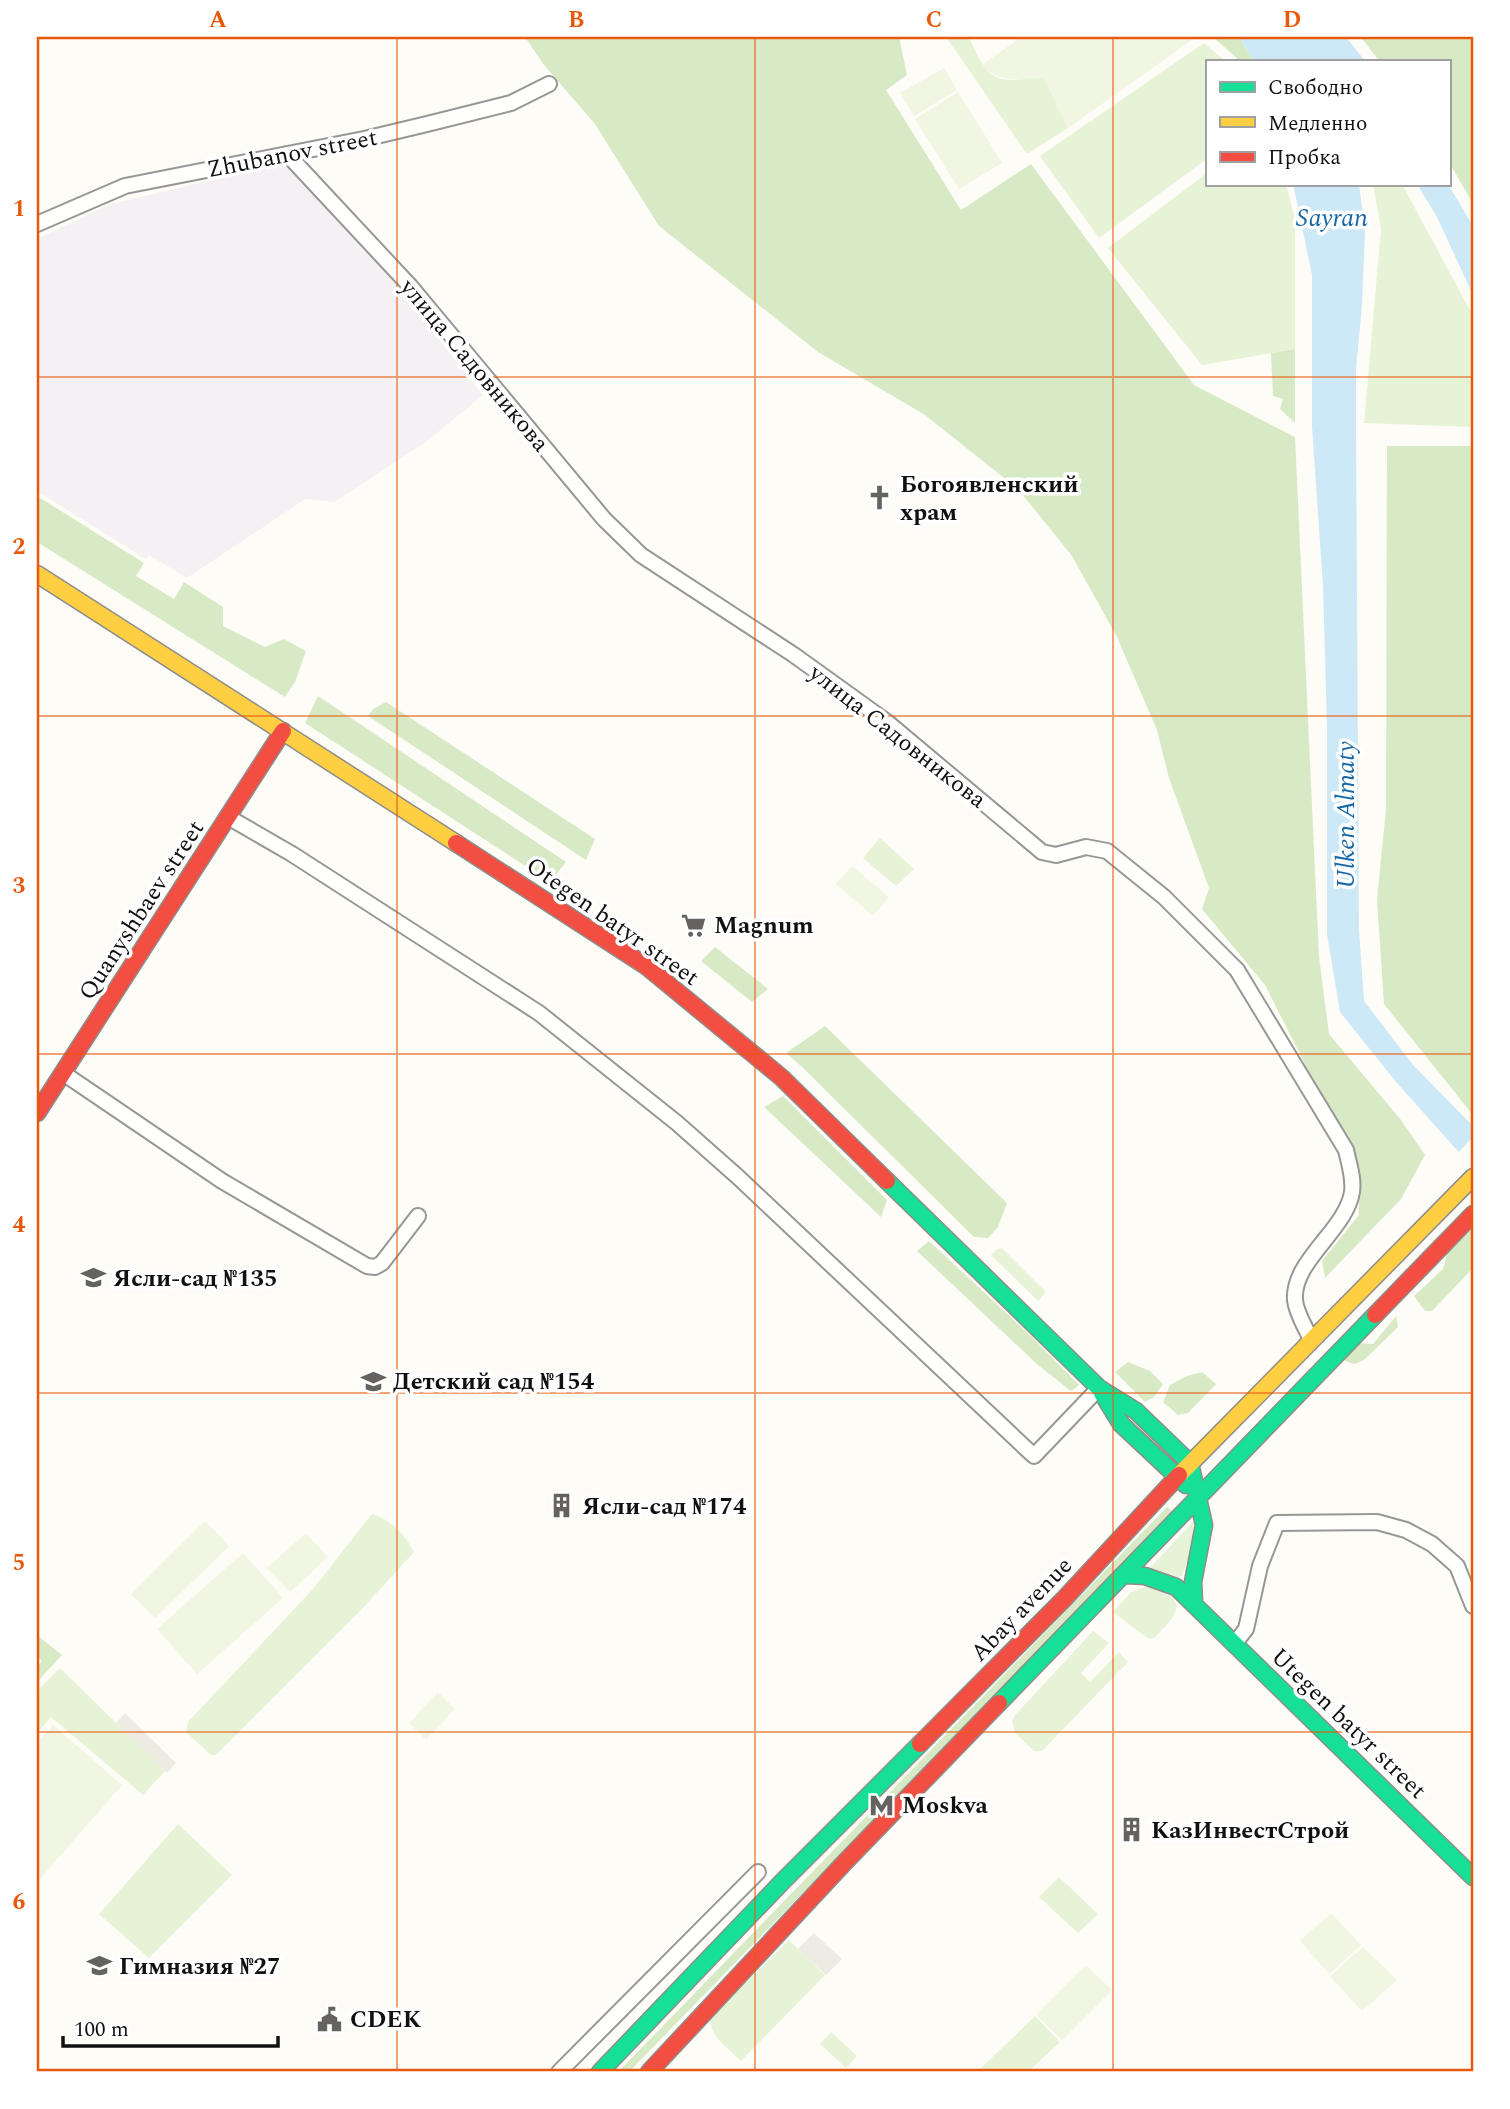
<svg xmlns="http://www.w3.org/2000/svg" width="1510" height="2109" viewBox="0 0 1510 2109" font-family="Spectral,serif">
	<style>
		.industrial { fill: #f5f0f3 }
		.green { fill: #e7f3d7 }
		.forest { fill: #d8eac5 }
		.pitch { fill: #f0f6e1 }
		.plaza { fill: #edebe2 }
		.water { fill: #cde8f7 }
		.pier { fill: #fdfcf7 }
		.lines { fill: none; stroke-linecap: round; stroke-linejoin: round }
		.street-casing { stroke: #979795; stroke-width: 18 }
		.fast-casing { stroke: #8e8d8b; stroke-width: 19 }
		.slow-casing { stroke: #8e8d8b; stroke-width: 19 }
		.jam-casing { stroke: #8e8d8b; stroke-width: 19 }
		.street { stroke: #fffffe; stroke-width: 14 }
		.fast { stroke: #16e098; stroke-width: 16 }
		.slow { stroke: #ffcf43; stroke-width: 16 }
		.jam { stroke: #f24e42; stroke-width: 16 }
		.grid { fill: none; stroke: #e8590c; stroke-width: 2; stroke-opacity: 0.55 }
		.labels { text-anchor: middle; stroke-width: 7; stroke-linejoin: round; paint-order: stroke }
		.street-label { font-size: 24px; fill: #111; stroke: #fff }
		.poi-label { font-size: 24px; font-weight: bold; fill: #111; stroke: #fff; text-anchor: start }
		.water-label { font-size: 26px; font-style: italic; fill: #1768a6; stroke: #fff }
		.neatline { fill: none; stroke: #e8590c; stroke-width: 2.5 }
		.grid-label { font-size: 23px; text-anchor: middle; font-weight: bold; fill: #e8590c }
	</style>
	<rect width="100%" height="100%" fill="#fdfcf7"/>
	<path class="industrial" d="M282 163 362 242 483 395 426 442 334 502 305 499 187 578 149 555 146 559 37 491V239L108 205Z"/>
	<path class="green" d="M946 37H969C988 81 995 85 1043 76L1068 128 1027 154Z
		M1204 43 1225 61H1207V159L1099 238 1040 156Z
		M1207 173V184H1286L1294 215 1295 233V349L1202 365 1108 248Z
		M1373 184H1402L1473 316V427L1364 423 1381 229Z
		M880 838 914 869 896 886 863 858Z
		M1002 1248 1046 1292 1038 1301 991 1255 997 1249Z
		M372 1514C389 1518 406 1536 414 1552L361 1610 216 1755H211L186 1732 188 1722 313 1589Z
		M1194 1521 1193 1545 1182 1576 1175 1578 1150 1568Z
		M1147 1586C1192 1599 1178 1614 1154 1638L1149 1639 1113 1612 1131 1592Z
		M1093 1631 1109 1643 1081 1673 1090 1682 1119 1652 1128 1662 1042 1751H1034L1015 1733 1012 1721 1016 1714Z
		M60 1668 165 1771 143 1795 51 1717 37 1733V1691Z
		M178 1824 232 1875 149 1958 99 1914Z
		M1059 1877 1098 1914 1078 1933 1039 1897Z
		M789 1940 825 1975 741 2061C730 2050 709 2036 710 2018Z
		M1035 2016 1060 2042 1028 2072H977Z
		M831 2032 857 2056 846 2068 820 2044Z"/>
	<path class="forest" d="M525 37H899L907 75 886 90 961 210 1031 164 1194 385 1295 437 1319 957 1329 1034 1401 1120 1425 1155 1401 1199 1325 1278 1322 1261 1359 1215V1171L1265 985 1202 909 1209 888 1169 778 1157 730 1117 637 1072 556 1018 489 925 415 818 352 659 226 595 124 544 65Z
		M1213 37H1239L1254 61H1240Z
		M1361 37H1473V204L1449 162V61H1379Z
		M1295 349V423L1280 409 1283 399 1273 396 1271 353Z
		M1387 446H1473V1115L1384 1004 1377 900 1386 809Z
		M37 496 144 563 136 576 174 599 184 582 223 607V626L265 647 284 639 306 651 295 682 285 697 37 542Z
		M318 696 566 862 550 882 305 723Z
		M386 702 595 839 586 860 368 716 373 709Z
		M715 947 768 989 752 1002 701 961Z
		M825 1026 1007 1203 998 1227 988 1238 974 1237 800 1065 786 1053Z
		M783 1096 887 1200 881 1217 764 1107Z
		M1473 1228V1268L1432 1311H1425L1414 1296 1443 1269 1447 1254Z
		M929 1241 1031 1336 1079 1385 1071 1391 1038 1365 917 1251Z
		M1396 1316 1398 1327 1364 1360 1354 1364 1343 1360 1357 1343 1373 1344Z
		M1128 1362 1150 1371 1163 1384 1154 1397 1145 1402 1115 1372Z
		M1202 1372 1216 1384 1188 1413 1178 1415 1163 1402 1170 1385 1187 1376Z
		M1167 1507 1173 1512 629 2072H618Z
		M37 1635 62 1655 37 1682V1667L42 1661 37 1656Z"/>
	<path class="pitch" d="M1021 37H1196L1068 128 1043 77C1019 80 1000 84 982 65Z
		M944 68 957 90 914 116 900 93Z
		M958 92 1002 163 959 189 915 119Z
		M852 866 889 897 873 916 836 884Z
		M205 1521 229 1546 155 1618 131 1594Z
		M306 1533 328 1557 290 1592 267 1568Z
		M243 1553 283 1598 197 1674 157 1629Z
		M438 1692 455 1709 426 1740 409 1723Z
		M53 1725 122 1785 38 1881 37 1744Z
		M1331 1913 1361 1945 1329 1974 1300 1941Z
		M1363 1947 1397 1980 1362 2011 1330 1976Z
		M1086 1965 1112 1990 1062 2040 1036 2015Z"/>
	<path class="plaza" d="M125 1713 176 1763 167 1773 116 1723Z
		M814 1933 842 1959 826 1975 798 1949Z"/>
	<path class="water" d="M1239 37H1346L1365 61H1254Z
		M1293 184H1359L1365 231 1362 305 1356 369V427L1359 931 1364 1001 1414 1066 1473 1126V1168L1397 1083 1340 1012 1327 934V727L1323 585 1312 427V275Z
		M1417 184H1448L1473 226V295L1437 217Z"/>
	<path class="pier" d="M1473 1137V1172L1456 1155Z"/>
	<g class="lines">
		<defs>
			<path id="street" d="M287 154 411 287 604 519 641 555 794 655 887 722 1042 852 1056 855 1086 847 1107 851 1164 897 1237 970 1346 1150C1349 1164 1354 1178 1352 1192 1346 1230 1292 1261 1295 1300 1296 1313 1306 1328 1311 1340
				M37 224 125 186 364 139 427 124 511 103 549 84
				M228 817 292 854 539 1013 677 1123 738 1177 1034 1456 1099 1388
				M63 1073 222 1181 367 1266 375 1267 382 1263 418 1216
				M1235 1643 1246 1629 1260 1566 1277 1523 1377 1522 1406 1530 1432 1544 1457 1566 1473 1606
				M559 2072 758 1872"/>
			<path id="fast" d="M887 1181 1099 1388 1136 1411 1190 1463 1204 1525 1193 1582 1194 1603
				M1102 1393 1121 1424 1186 1485
				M1126 1575 1145 1576 1176 1587 1473 1877
				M999 1703 1375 1315
				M600 2072 784 1880 920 1744"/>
			<path id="slow" d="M37 574 456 843
				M1179 1475 1473 1177"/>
			<path id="jam" d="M456 843 646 966 781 1077 887 1181
				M37 1113 283 731
				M1375 1315 1473 1214
				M920 1744 1065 1598 1179 1475
				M649 2072 846 1861 999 1703"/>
		</defs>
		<use href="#street" class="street-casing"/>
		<use href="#fast" class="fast-casing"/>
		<use href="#slow" class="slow-casing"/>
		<use href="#jam" class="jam-casing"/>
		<use href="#street" class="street"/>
		<use href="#fast" class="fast"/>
		<use href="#slow" class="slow"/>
		<use href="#jam" class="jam"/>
	</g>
	<path class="grid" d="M397 37V2072M755 37V2072M1113 37V2072M37 377H1473M37 716H1473M37 1054H1473M37 1393H1473M37 1732H1473"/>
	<defs>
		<symbol id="church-bare" viewBox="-9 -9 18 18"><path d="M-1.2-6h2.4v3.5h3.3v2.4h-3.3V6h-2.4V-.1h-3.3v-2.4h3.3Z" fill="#646362" stroke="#fff" stroke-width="2.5" paint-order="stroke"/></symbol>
		<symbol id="supermarket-bare" viewBox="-9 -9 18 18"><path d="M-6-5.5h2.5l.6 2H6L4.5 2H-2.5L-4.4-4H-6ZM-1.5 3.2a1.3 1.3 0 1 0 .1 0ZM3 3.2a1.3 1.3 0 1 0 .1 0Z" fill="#646362" stroke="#fff" stroke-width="2.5" paint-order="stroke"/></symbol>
		<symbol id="school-bare" viewBox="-9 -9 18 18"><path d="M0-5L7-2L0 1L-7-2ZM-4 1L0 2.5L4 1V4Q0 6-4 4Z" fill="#646362" stroke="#fff" stroke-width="2.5" paint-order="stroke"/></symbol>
		<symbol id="building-bare" viewBox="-9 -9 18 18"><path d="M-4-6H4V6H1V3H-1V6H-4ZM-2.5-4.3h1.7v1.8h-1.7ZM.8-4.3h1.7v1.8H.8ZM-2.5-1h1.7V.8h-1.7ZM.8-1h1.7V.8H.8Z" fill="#646362" stroke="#fff" stroke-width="2.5" paint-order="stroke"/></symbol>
		<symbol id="metro-bare" viewBox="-9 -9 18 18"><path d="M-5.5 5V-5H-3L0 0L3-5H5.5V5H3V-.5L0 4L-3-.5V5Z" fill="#646362" stroke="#fff" stroke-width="2.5" paint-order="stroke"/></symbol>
		<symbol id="civic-bare" viewBox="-9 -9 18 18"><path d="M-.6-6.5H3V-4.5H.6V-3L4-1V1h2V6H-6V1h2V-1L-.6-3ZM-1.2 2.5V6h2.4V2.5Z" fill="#646362" stroke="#fff" stroke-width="2.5" paint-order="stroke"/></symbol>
	</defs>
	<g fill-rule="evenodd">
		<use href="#church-bare" x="862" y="480" width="35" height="35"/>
		<use href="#supermarket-bare" x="676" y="908" width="35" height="35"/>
		<use href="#school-bare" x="76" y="1260" width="35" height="35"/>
		<use href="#school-bare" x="356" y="1364" width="35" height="35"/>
		<use href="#building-bare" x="544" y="1488" width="35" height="35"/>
		<use href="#metro-bare" x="864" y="1788" width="35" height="35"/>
		<use href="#building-bare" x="1114" y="1812" width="35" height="35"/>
		<use href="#school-bare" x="82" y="1948" width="35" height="35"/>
		<use href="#civic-bare" x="312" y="2002" width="35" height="35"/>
	</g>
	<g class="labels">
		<g class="street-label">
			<text transform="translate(292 153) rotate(-11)" y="8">Zhubanov street</text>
			<text transform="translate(475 365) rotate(50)" y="8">улица Садовникова</text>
			<text transform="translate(898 736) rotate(38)" y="8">улица Садовникова</text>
			<text transform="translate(141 910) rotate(-57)" y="8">Quanyshbaev street</text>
			<text transform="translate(613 921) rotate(35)" y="8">Otegen batyr street</text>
			<text transform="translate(1021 1609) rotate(-46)" y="8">Abay avenue</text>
			<text transform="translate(1349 1723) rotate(44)" y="8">Utegen batyr street</text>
		</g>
		<g class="poi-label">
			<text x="900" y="492">Богоявленский<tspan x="900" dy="28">храм</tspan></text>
			<text x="714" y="933">Magnum</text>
			<text x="113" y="1286">Ясли-сад №135</text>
			<text x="393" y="1389">Детский сад №154</text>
			<text x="582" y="1514">Ясли-сад №174</text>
			<text x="902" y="1813">Moskva</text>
			<text x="1151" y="1838">КазИнвестСтрой</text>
			<text x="119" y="1974">Гимназия №27</text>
			<text x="350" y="2027">CDEK</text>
		</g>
		<g class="water-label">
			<text x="1332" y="226">Sayran</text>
			<text transform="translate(1345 815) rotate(-90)" y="9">Ulken Almaty</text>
		</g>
	</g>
	<rect width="1510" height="2109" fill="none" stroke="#ffffff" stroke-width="77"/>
	<rect x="1206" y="60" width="245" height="126" fill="#ffffff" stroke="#a0a0a0" stroke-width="2"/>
	<rect x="1220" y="82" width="35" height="10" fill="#16e098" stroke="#a0a0a0" stroke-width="2"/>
	<text x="1268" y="94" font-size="21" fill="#111111">Свободно</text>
	<rect x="1220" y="117" width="35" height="10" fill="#ffcf43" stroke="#a0a0a0" stroke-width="2"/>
	<text x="1268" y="130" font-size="21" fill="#111111">Медленно</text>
	<rect x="1220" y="152" width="35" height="10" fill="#f24e42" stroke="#a0a0a0" stroke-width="2"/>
	<text x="1268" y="164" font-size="21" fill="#111111">Пробка</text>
	<path d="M63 2036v10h215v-10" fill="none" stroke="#111111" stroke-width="3.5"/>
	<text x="74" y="2036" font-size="21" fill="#111111" stroke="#ffffff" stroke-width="5" paint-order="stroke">100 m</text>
	<rect x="38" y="38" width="1434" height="2032" class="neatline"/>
	<g class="grid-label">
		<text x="218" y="27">A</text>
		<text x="576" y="27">B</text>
		<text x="934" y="27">C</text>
		<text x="1292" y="27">D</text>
		<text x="19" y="216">1</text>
		<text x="19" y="554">2</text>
		<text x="19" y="893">3</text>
		<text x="19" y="1232">4</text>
		<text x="19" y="1570">5</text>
		<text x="19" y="1909">6</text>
	</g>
</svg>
